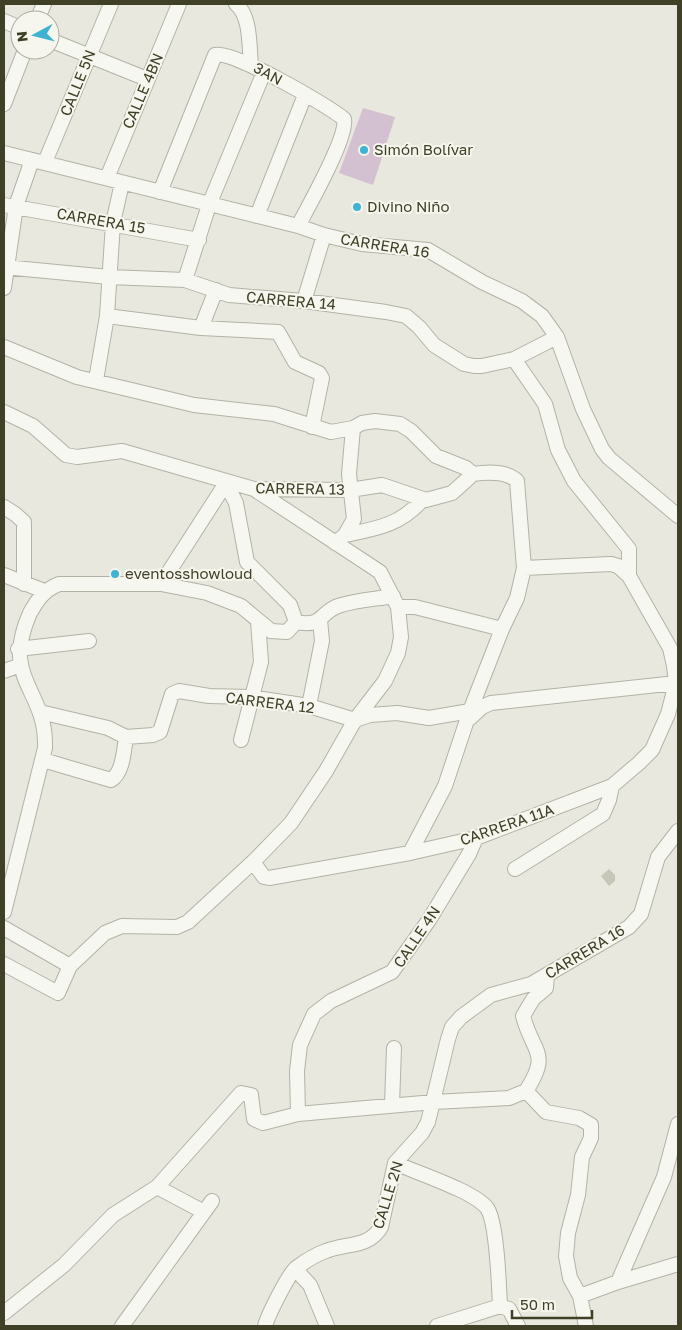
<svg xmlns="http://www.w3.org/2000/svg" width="682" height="1330" viewBox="0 0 682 1330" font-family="'Golos Text',sans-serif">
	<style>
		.green { fill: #d3c0d1 }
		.building { fill: #c6c5b6 }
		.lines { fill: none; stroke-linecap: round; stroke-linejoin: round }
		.minor-casing { stroke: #b3b2a4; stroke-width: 16 }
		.minor { stroke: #f7f7f2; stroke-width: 14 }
		.poi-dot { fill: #40b2d2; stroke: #f6f6ee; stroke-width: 2 }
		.labels { text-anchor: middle; stroke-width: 4; stroke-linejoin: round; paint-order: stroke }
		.street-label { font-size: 15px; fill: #404027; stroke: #f6f6ee }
		.poi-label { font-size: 15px; fill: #404027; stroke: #f6f6ee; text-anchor: start }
	</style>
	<rect width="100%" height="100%" fill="#e9e8df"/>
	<path class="green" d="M363 108 395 117 373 185 339 173Z"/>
	<path class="building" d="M609 869 615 875V881L609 886 601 876Z"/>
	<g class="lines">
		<defs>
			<path id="minor" d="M236 4C251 16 249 46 251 65
				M37 20 44 4
				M4 21 20 28
				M50 40 147 79
				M4 104 25 50
				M4 153 298 226 324 235 362 244 428 250 482 282 522 301 542 316 557 337 583 409 602 449 609 458 678 516
				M45 162 111 4
				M107 178 179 4
				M160 192 215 55C229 48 329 106 344 119 348 137 308 207 298 226
				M4 205 199 240
				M257 216 305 95
				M4 267 109 277 185 280 229 295 304 301 386 312 406 316 419 327 434 345 464 364 474 366H482L514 359 557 337
				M185 280 209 205 264 72
				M4 288 16 206 32 160
				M304 301 324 235
				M107 316 201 328 278 332 295 362 319 373 322 378 312 427
				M201 328 216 290
				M4 347 77 377 194 405 274 414 331 432 353 428 362 423 375 421 400 424 411 431 436 456 466 468 473 474
				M514 359 545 404 558 450 574 481 629 549V576
				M96 380 107 316 113 223 122 183
				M4 412 33 426 66 455 77 457 122 451 254 489 350 490 382 485 426 500 452 493 473 474C486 472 507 471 517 481L524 568 517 598 502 629 470 711 445 786 410 853
				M4 507 15 514 24 522V584
				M345 535C375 529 401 525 422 500
				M335 543 345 535 354 519 349 474 353 428
				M4 575 44 591
				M161 584 226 483
				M398 607H415L502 629
				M296 622C325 628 319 611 341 605 358 600 376 599 393 596
				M18 649 89 641
				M4 671 18 666
				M309 706 322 641 320 620
				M40 712 108 728 126 737C124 750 123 773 111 780L43 760
				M470 718 482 707 491 703 676 683
				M126 737 153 735 160 732 172 694 179 691 209 696 250 697 309 706 355 720 370 715 397 713 429 718 470 711
				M241 740 261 662 258 621
				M253 862 264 877 269 878 410 853 476 838 612 786 639 763 652 750 668 714 676 683 674 666 670 648 629 576 618 566 611 564 524 568
				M515 869 603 814 609 800 612 786
				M4 912 45 748C47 688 0 681 30 613 38 599 44 590 59 584H161L207 593 241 606 271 631 287 632 296 622 290 605 247 562 236 503 226 483
				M4 928 70 966
				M4 964 58 993 70 966 105 933 122 926 177 927 188 922 253 862 291 823 326 771 355 720 385 681 398 653 401 637 398 607 380 572 254 489
				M547 975 546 988 533 999 523 1016C533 1054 551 1052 526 1091L546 1112 579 1118 591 1125V1138L582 1157 578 1195 568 1233 566 1256 570 1278 580 1296 586 1326
				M392 1105 394 1048
				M298 1114 297 1071 300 1045 314 1014 331 1001 392 972 429 920 469 854 476 838
				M395 1163C417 1173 474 1191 487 1208 497 1222 499 1286 500 1306
				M157 1187 204 1212
				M295 1269 310 1285 327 1326
				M618 1282 664 1177 678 1124
				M580 1296 618 1282 678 1264
				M4 1313 64 1265 113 1215 157 1187 241 1093 251 1095 254 1119 263 1123 298 1114 434 1102 509 1098 526 1091
				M122 1326 212 1201
				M265 1326C268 1315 288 1275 296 1268 304 1262 317 1254 326 1251 346 1243 369 1248 381 1227L395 1163 422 1133 428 1122 448 1039 452 1027 461 1017 491 995 531 984 629 927 641 914 658 857 678 831
				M437 1326 500 1306 509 1309 518 1326"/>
		</defs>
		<use href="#minor" class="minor-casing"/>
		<use href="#minor" class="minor"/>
	</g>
	<g class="poi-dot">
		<circle cx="364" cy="150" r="5"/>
		<circle cx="357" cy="207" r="5"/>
		<circle cx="115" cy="574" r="5"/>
	</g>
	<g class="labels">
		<g class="street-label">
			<text transform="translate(268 74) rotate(29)" y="5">3AN</text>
			<text transform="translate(78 83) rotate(-68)" y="5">CALLE 5N</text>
			<text transform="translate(143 91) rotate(-67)" y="5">CALLE 4BN</text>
			<text transform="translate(101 221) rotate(10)" y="5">CARRERA 15</text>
			<text transform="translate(385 246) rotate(9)" y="5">CARRERA 16</text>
			<text transform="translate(291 301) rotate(5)" y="5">CARRERA 14</text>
			<text transform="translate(300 489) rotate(1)" y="5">CARRERA 13</text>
			<text transform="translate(270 703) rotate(7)" y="5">CARRERA 12</text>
			<text transform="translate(507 825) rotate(-19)" y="5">CARRERA 11A</text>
			<text transform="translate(417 937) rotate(-56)" y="5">CALLE 4N</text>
			<text transform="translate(585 952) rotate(-31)" y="5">CARRERA 16</text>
			<text transform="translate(388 1195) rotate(-73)" y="5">CALLE 2N</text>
		</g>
		<g class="poi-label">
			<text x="374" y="155">Simón Bolívar</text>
			<text x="367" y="212">Divino Niño</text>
			<text x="125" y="579">eventosshowloud</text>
		</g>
	</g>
	<rect width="682" height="1330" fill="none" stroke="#404027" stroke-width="10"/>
	<g transform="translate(35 35) rotate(263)"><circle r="24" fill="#f6f6ee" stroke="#adad9e"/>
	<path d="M0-4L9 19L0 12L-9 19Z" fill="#40b2d2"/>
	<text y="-8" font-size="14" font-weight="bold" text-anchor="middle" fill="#404027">N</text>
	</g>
	<path d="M512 1310v8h80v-8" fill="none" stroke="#404027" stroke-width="2.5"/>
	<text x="520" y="1310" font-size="15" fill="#404027" stroke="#f6f6ee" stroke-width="4" paint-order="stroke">50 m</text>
</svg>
